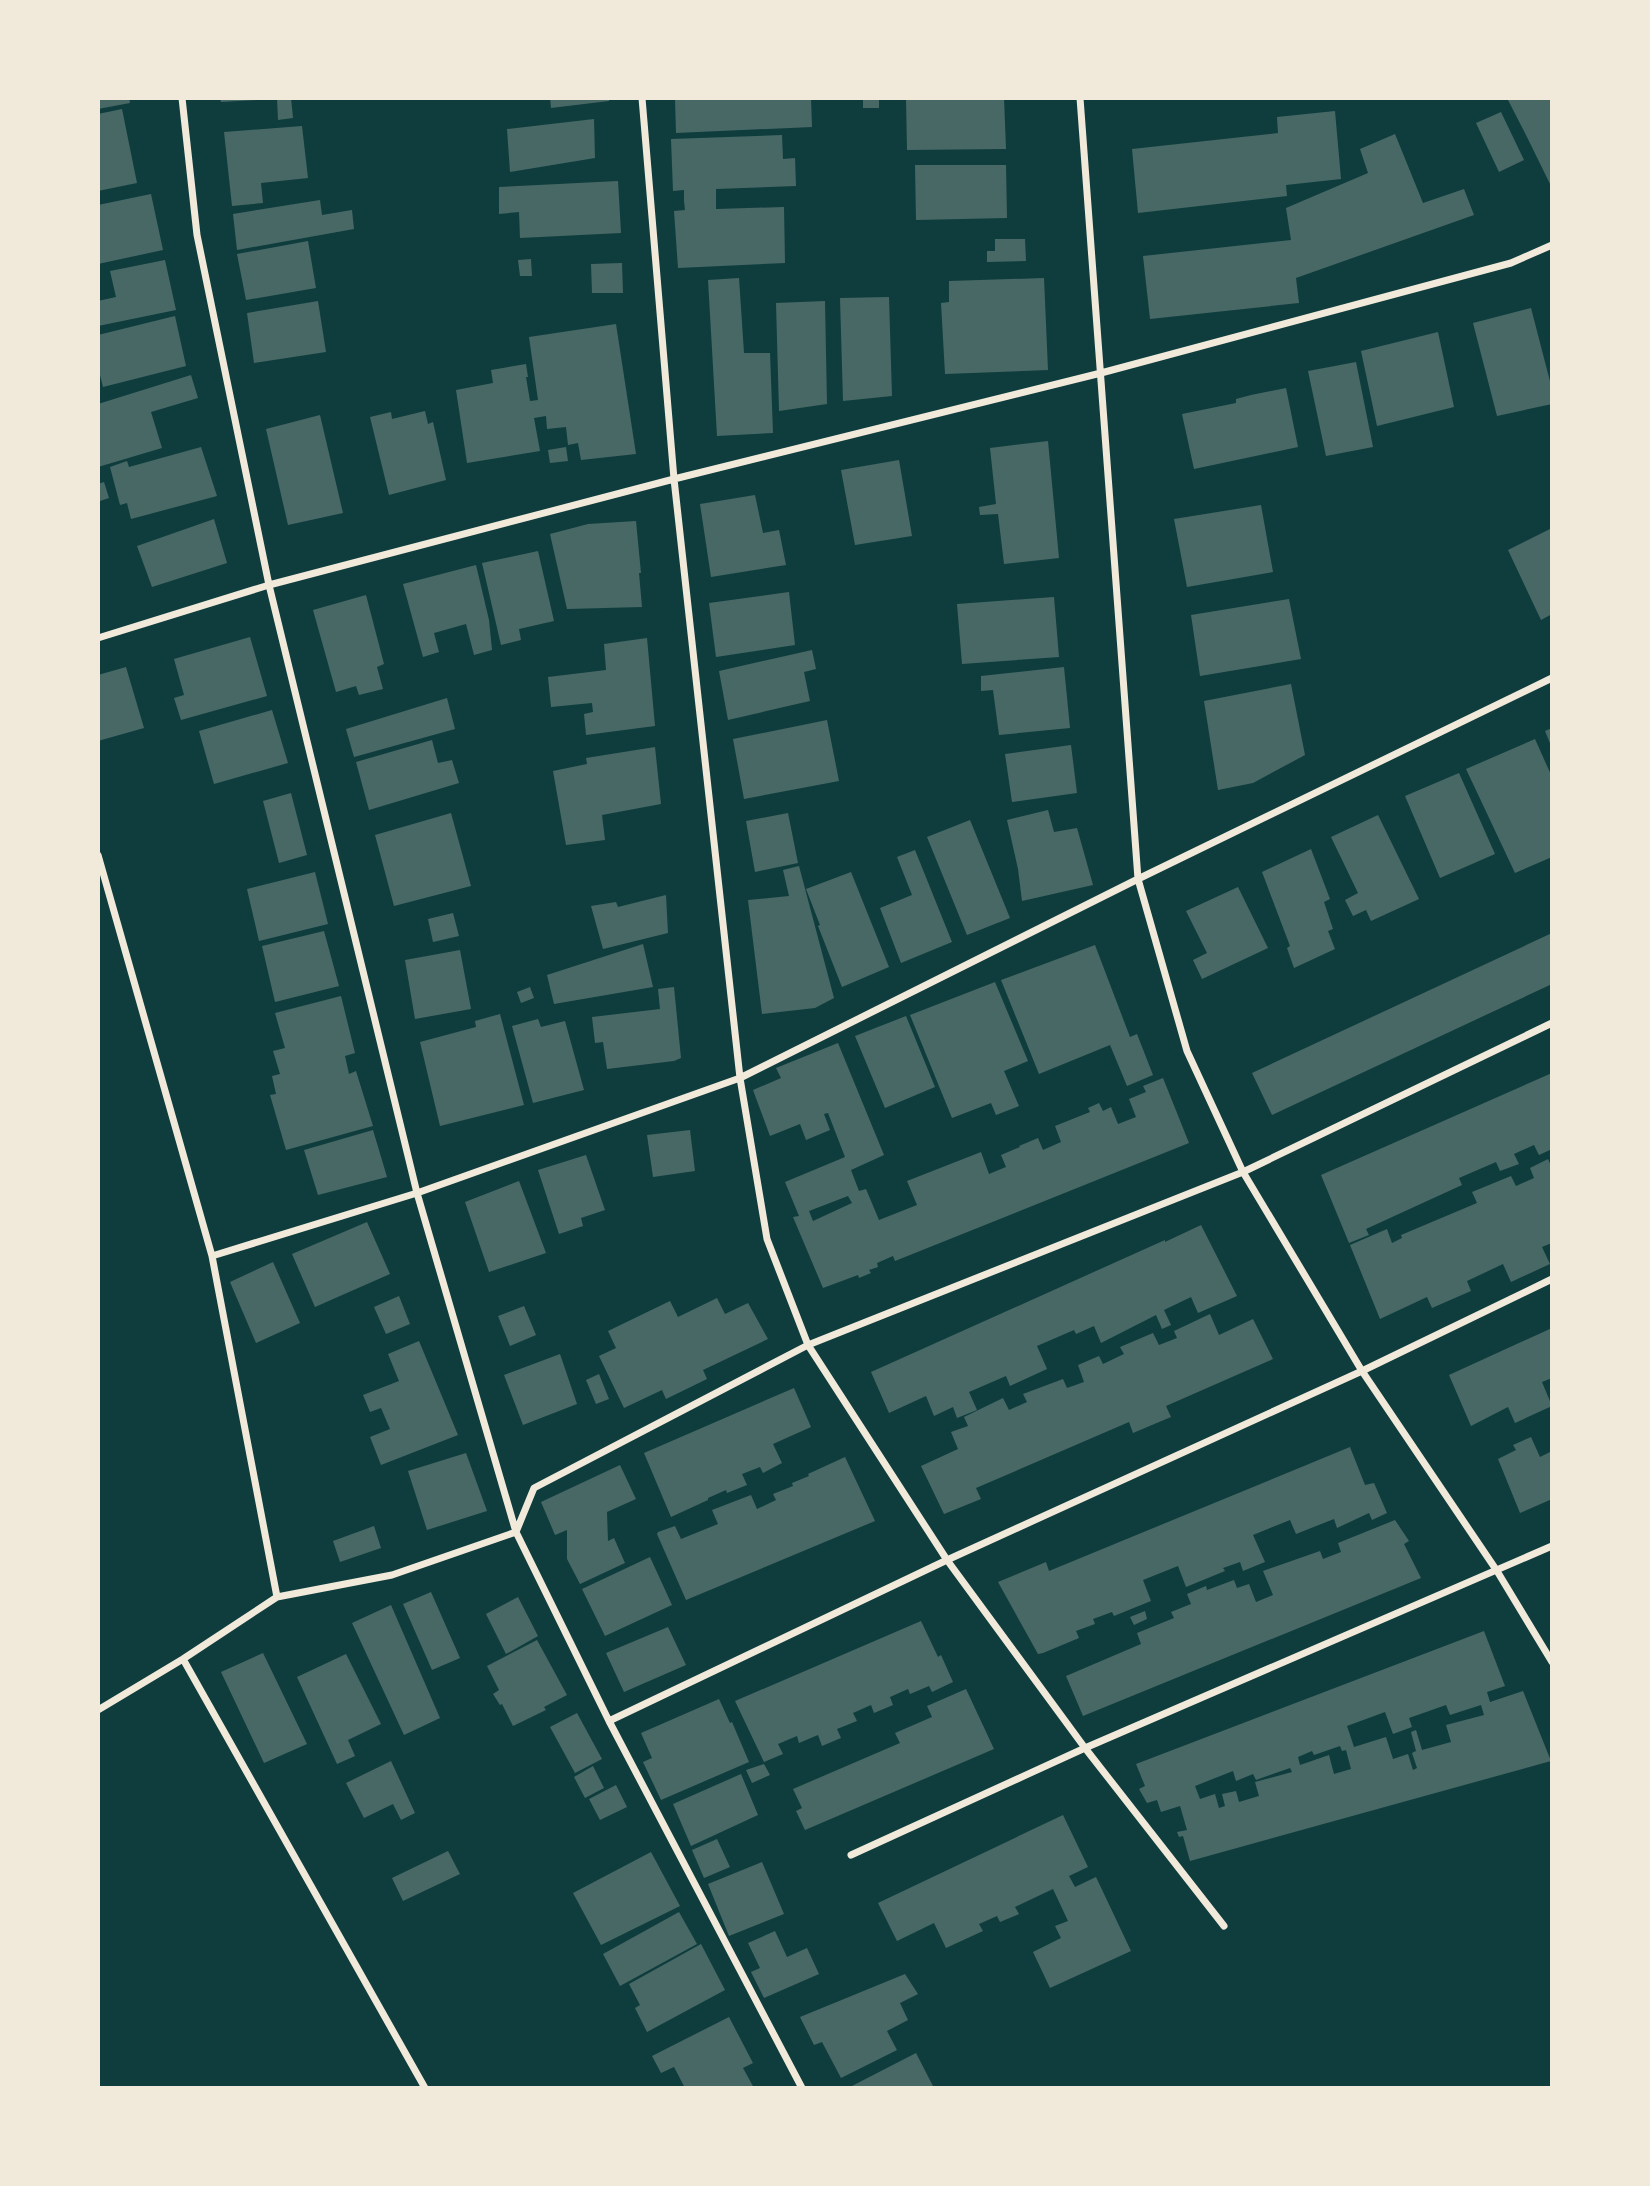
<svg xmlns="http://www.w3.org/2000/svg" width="1650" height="2186" viewBox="0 0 1650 2186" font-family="Roboto,sans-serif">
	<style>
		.building { fill: #486865; fill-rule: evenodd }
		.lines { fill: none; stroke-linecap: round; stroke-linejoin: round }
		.minor { stroke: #f1e9da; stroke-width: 7 }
	</style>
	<rect width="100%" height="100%" fill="#0f3d3e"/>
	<path class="building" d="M98 98H129L130 103 98 109Z
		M220 98H258V100L221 102Z
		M277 98H291L293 118 278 120Z
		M550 98H609V101L551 108Z
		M675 98H811L812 127 676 133Z
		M863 98H879V108H863Z
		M906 98H1004L1006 149 907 150Z
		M1507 98H1552V188L1526 135Z
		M122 109 137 183 98 191V114Z
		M1335 111 1341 179 1286 185 1287 196 1138 213 1132 149 1278 133 1277 117Z
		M1501 112 1524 160 1499 172 1476 123Z
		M594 119 595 158 510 172 507 129Z
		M302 126 308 178 261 183 263 203 232 206 224 132Z
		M1395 134 1423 203 1464 189 1474 215 1296 278 1299 303 1150 319 1143 256 1291 240 1286 208 1368 173 1360 149Z
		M782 135 783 159 795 158 796 186 716 189V209L784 207 785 263 678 268 674 211 685 210 684 201V190L673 191 671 139Z
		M915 165H1006L1007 218 916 220Z
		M618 181 621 233 520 238 519 212 499 214V187Z
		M151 194 163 250 98 264V205Z
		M320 200 322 215 352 210 354 229 237 250 233 214Z
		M995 239H1025L1026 261 987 262V251H995Z
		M308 241 316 288 246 300 237 254Z
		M531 259 532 276H520L518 260Z
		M165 260 176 310 98 326V301L116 297 110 271Z
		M622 263 623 293H592L591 264Z
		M739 278 744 353H770L773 433 717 436 708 280Z
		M1044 278 1048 370 945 374 941 303 949 302V281Z
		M889 297 892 396 843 401 840 298Z
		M318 301 326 352 254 363 247 313Z
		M825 301 827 404 779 411 776 303Z
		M1531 308 1552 389V404L1497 416 1473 323Z
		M175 316 186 366 103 387 98 367V335Z
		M616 324 636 454 581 460 578 443 568 445 566 427 547 429 546 416 534 418 540 451 467 463 456 390 493 383 491 370 526 364 528 377H526L530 401 538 400 529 337Z
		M1438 332 1454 407 1377 426 1361 351Z
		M1356 362 1373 447 1326 456 1308 371Z
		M191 375 198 398 151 412 162 448 98 467V404Z
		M1286 388 1298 447 1194 469 1182 414 1236 403V399L1251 395Z
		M425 411 428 424 433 422 446 480 389 495 370 417 391 412 392 419Z
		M320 415 343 513 288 525 266 429Z
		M1048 441 1059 558 1004 564 998 514 980 515 979 507 996 504 990 448Z
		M201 447 217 496 131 519 127 503 120 505 110 467 127 461 129 467Z
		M566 447 568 461 550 463 548 450Z
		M899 460 912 536 855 545 841 470Z
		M104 482 109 498 100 501 98 484Z
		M755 495 763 533 779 530 786 565 711 577 700 504Z
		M1261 505 1273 572 1187 587 1174 519Z
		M214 519 227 563 152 587 137 546Z
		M636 521 641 573H639L642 607 567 609 550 534 588 524Z
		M1552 528V614L1541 620 1508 550Z
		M538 551 554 621 519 629 521 640 501 645 482 563Z
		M476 565 489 620 492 650 474 655 466 624 434 633 439 652 423 657 403 584Z
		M789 592 795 645 716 657 709 603Z
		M366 595 384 664 377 667 383 689 359 695 356 686 336 692 313 610Z
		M1054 597 1059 657 962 664 957 604Z
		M1289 599 1301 659 1200 676 1191 615Z
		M250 637 267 696 181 720 174 698 184 695 174 659Z
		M647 638 655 726 586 735 584 714 593 712 592 703 551 707 548 677 606 670 604 644Z
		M812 650 816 669 804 672 810 701 728 720 719 671Z
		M126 667 144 728 98 741V675Z
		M1064 667 1070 728 999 735 993 690 981 691V676Z
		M1291 684 1305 755 1253 783 1218 790 1204 701Z
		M447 698 455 729 354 757 346 729Z
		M272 710 288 763 214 784 199 731Z
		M827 720 839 781 744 799 733 739Z
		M1552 728V748L1545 731Z
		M1535 739 1552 777V857L1515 873 1466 769Z
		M432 740 438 763 452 760 459 783 369 810 356 762Z
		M1071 745 1077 793 1012 802 1005 754Z
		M655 747 661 804 602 815 605 840 566 845 553 771 587 764 586 758Z
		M1459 773 1495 854 1440 878 1405 796Z
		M291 793 307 855 279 863 263 801Z
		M1048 810 1054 832 1077 828 1093 885 1022 901 1018 869 1007 820Z
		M451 813 471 886 394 906 375 835Z
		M788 813 798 863 755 872 746 821Z
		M1378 815 1419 899 1371 921 1366 910 1353 916 1345 900 1358 893 1331 837Z
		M970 820 1010 918 967 935 927 837Z
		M1311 849 1330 899 1324 902 1333 929 1328 931 1335 949 1294 968 1287 948 1290 946 1262 872Z
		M915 850 952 942 901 963 880 908 912 895 897 857Z
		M799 866 834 998 815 1008 762 1014 748 900 789 896 783 870Z
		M315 872 328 924 259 941 247 889Z
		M851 872 889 967 842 987 818 926 820 925 806 889Z
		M1238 887 1268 948 1202 979 1193 960 1207 953 1186 911Z
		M666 895 668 933 603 949 591 906 616 902 618 907Z
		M453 913 459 936 433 942 428 919Z
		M324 931 339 986 275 1002 262 946Z
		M1552 933V984L1272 1115 1252 1073Z
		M643 944 653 987 554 1004 547 975Z
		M1095 945 1130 1037 1137 1034 1153 1075 1127 1086 1110 1045 1039 1074 1001 980Z
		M460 950 471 1009 415 1019 405 960Z
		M995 982 1028 1061 1004 1071 1019 1106 996 1115 991 1103 952 1118 910 1015Z
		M530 987 534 998 521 1003 517 992Z
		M674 987 681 1058 674 1061 607 1069 603 1042 595 1043 592 1017 660 1009 658 989Z
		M341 996 355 1053 345 1056 349 1074 356 1071 373 1126 286 1150 270 1095 276 1094 272 1076 280 1074 273 1051 285 1048 275 1013Z
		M500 1014 524 1105 440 1126 420 1042 476 1027 475 1021Z
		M906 1016 935 1087 885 1108 855 1036Z
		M538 1019 541 1027 565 1021 584 1090 533 1103 512 1026Z
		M838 1043 884 1155 851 1170 859 1191 866 1189 879 1220 917 1205 907 1181 981 1152 989 1174 1006 1167 1001 1155 1020 1147 1019 1146 1038 1138 1043 1150 1061 1142 1055 1126 1090 1112 1088 1108 1099 1103 1103 1111 1111 1107 1118 1124 1136 1117 1129 1099 1146 1092 1143 1086 1163 1078 1189 1143 895 1261 893 1256 877 1263 878 1267 869 1270 871 1273 859 1278 858 1275 823 1288 793 1217 799 1216 785 1182 845 1157 828 1113 824 1114 830 1130 806 1140 800 1124 770 1136 753 1090 781 1078 776 1068ZM848 1196 852 1203 813 1221 809 1211Z
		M1552 1073V1149L1539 1155 1534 1145 1514 1154 1519 1164 1500 1171 1496 1162 1459 1178 1462 1185 1366 1229 1369 1235 1349 1243 1321 1175Z
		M373 1130 387 1177 318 1195 304 1150Z
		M690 1130 695 1171 653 1177 647 1135Z
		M586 1155 605 1210 581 1218 583 1226 559 1234 538 1170Z
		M1548 1159 1552 1168V1243L1542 1247 1550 1264 1511 1282 1503 1264 1467 1281 1471 1291 1432 1308 1427 1297 1380 1319 1350 1245 1387 1229 1392 1243 1402 1238 1401 1235 1477 1203 1472 1192 1511 1176 1516 1186 1534 1178 1530 1168Z
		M519 1181 546 1253 489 1272 465 1202Z
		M367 1222 390 1274 315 1307 292 1254Z
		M1201 1225 1237 1296 1198 1313 1191 1297 1164 1310 1171 1325 1162 1329 1156 1315 1101 1343 1094 1326 1076 1334 1074 1330 1037 1346 1047 1369 1010 1386 1006 1376 969 1392 977 1410 957 1418 953 1407 934 1416 926 1396 889 1413 871 1372 1165 1240V1242Z
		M273 1262 300 1323 256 1343 230 1282Z
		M399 1296 410 1324 386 1334 374 1307Z
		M717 1298 725 1314 748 1303 768 1339 703 1370 707 1379 666 1399 662 1390 624 1408 599 1356 616 1348 608 1331 670 1301 678 1317Z
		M524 1306 536 1335 510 1346 498 1316Z
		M1210 1314 1219 1335 1253 1319 1273 1359 1166 1406 1171 1417 1133 1433 1129 1422 976 1488 981 1499 944 1514 921 1466 958 1449 951 1432 968 1426 964 1417 1003 1398 1009 1410 1027 1402 1023 1394 1063 1379 1067 1388 1084 1382 1078 1365 1099 1356 1103 1364 1124 1354 1120 1347 1153 1333 1159 1345 1177 1338 1174 1331Z
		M1552 1328V1378L1542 1382 1552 1406 1515 1423 1508 1407 1471 1426 1449 1375Z
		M419 1341 458 1435 381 1465 370 1437 390 1429 381 1408 370 1412 363 1395 399 1381 388 1354Z
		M560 1354 577 1404 523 1425 504 1375Z
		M599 1374 609 1399 596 1404 586 1380Z
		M794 1388 811 1427 773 1444 782 1463 763 1473 760 1467 742 1474 747 1485 727 1493 726 1490 708 1498V1500L671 1517 644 1453Z
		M1531 1437 1540 1457 1552 1451V1499L1520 1513 1498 1459 1516 1450 1513 1445Z
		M1350 1447 1365 1485 1374 1483 1387 1513 1372 1520 1369 1513 1337 1528 1334 1519 1296 1534 1290 1520 1253 1535 1265 1562 1243 1571 1240 1562 1223 1568 1225 1571 1186 1587 1178 1566 1143 1580 1151 1601 1114 1616 1112 1612 1093 1619 1095 1624 1076 1631 1079 1638 1043 1653 1038 1654 998 1582 1046 1562 1049 1571Z
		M466 1453 487 1511 427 1530 408 1471Z
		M845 1457 875 1521 686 1600 657 1534 658 1532 675 1526 681 1539 718 1524 712 1510 751 1495 757 1509 776 1500 773 1494 793 1486 792 1483 809 1476 808 1474Z
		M620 1465 636 1499 607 1512 608 1541 614 1538 625 1563 580 1584 567 1559V1530L555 1535 541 1502Z
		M1395 1520 1409 1541 1404 1544 1421 1578 1083 1716 1066 1676 1141 1644 1137 1633 1174 1618 1171 1612 1191 1604 1187 1594 1206 1586 1207 1590 1234 1580 1237 1588 1249 1584 1256 1602 1273 1595 1263 1571 1320 1551 1323 1559 1341 1552 1338 1543Z
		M374 1526 381 1548 340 1562 333 1541Z
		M650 1557 672 1605 605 1636 582 1589Z
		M431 1592 460 1658 432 1670 403 1604Z
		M518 1597 538 1636 506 1654 486 1614Z
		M391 1605 440 1718 404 1735 352 1623Z
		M1145 1611 1147 1619 1134 1625 1130 1617Z
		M921 1621 938 1657 941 1655 953 1682 932 1692 929 1686 910 1694 908 1689 890 1697 893 1705 874 1713 871 1705 853 1713 857 1721 837 1729 841 1738 822 1746 818 1735 799 1743 797 1736 778 1744 783 1754 764 1762 735 1701Z
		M668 1627 686 1665 624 1692 606 1653Z
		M1484 1631 1505 1686 1487 1692 1490 1702 1523 1691 1551 1761 1190 1861 1183 1836 1179 1837 1177 1832 1187 1830 1180 1806 1161 1812 1157 1800 1147 1803 1139 1789 1145 1786 1136 1764ZM1446 1705 1450 1715 1481 1705 1484 1715 1446 1725 1451 1742 1422 1750 1416 1730 1411 1732 1416 1751 1412 1753 1417 1768 1413 1770 1408 1754 1393 1759 1386 1737 1354 1747 1347 1726 1385 1712 1393 1734 1412 1727 1409 1718ZM1340 1746 1342 1751 1346 1750 1351 1769 1334 1774 1329 1755 1300 1765 1298 1757 1312 1751 1314 1755ZM1290 1768 1292 1772 1255 1782 1259 1796 1239 1802 1236 1791 1222 1794 1225 1806 1219 1808 1215 1794 1200 1799 1195 1786 1233 1771 1236 1781 1253 1774 1256 1780Z
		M537 1640 567 1695 544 1707 546 1710 513 1726 502 1704 500 1705 493 1694 499 1690 487 1666Z
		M263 1653 307 1744 264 1763 221 1672Z
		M346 1654 381 1724 348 1740 355 1756 337 1764 297 1677Z
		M966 1689 994 1749 805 1830 796 1811 802 1808 793 1789 900 1743 895 1733 932 1717 927 1706Z
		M719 1699 730 1723 732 1722 749 1762 661 1800 643 1762 652 1758 641 1733Z
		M577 1713 602 1759 575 1773 550 1727Z
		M391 1761 415 1813 401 1820 393 1804 364 1818 346 1783Z
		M764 1764 770 1775 752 1783 746 1770Z
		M593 1766 604 1788 585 1798 574 1777Z
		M741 1774 758 1815 691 1846 673 1804Z
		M616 1785 627 1807 600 1820 589 1799Z
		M1063 1815 1088 1867 1069 1876 1075 1887 1096 1877 1131 1951 1050 1988 1033 1952 1061 1938 1055 1926 1068 1921 1053 1889 1015 1907 1019 1914 1000 1922 997 1916 979 1924 983 1931 946 1948 934 1923 897 1941 878 1903Z
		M717 1839 730 1867 704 1878 692 1850Z
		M448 1851 460 1874 403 1901 392 1878Z
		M651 1852 680 1906 601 1945 573 1893Z
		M762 1862 784 1914 729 1936 708 1884Z
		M679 1912 697 1944 620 1986 603 1954Z
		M775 1931 787 1957 807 1948 819 1974 764 1998 751 1972 760 1968 748 1943Z
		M701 1944 725 1990 647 2032 635 2008 640 2005 629 1984Z
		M905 1974 918 1994 900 2003 908 2020 887 2031 897 2050 841 2078 822 2042 814 2045 800 2017Z
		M729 2017 753 2063 743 2068 754 2088H685L674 2067 661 2073 652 2056Z
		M916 2053 934 2088H848Z"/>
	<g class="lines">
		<path class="minor" d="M182 98 197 235 269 585 417 1193 516 1532 609 1721 802 2088
			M642 98 674 479 740 1078 767 1239 808 1345 947 1560 1085 1748 1224 1926
			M1080 98 1138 879 1187 1051 1243 1172 1362 1371 1497 1571 1552 1662
			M98 638 269 585 674 479 1101 373 1511 263 1552 245
			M98 855 212 1256 277 1597
			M212 1256 417 1193 740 1078 1138 879 1552 678
			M183 1659 425 2088
			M98 1710 183 1659 277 1597 392 1575 516 1532 534 1488 808 1345 1243 1172 1552 1023
			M609 1721 947 1560 1362 1371 1552 1279
			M851 1855 1085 1748 1552 1546"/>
	</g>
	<rect width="1650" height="2186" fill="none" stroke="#f1e9da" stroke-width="200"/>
</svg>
